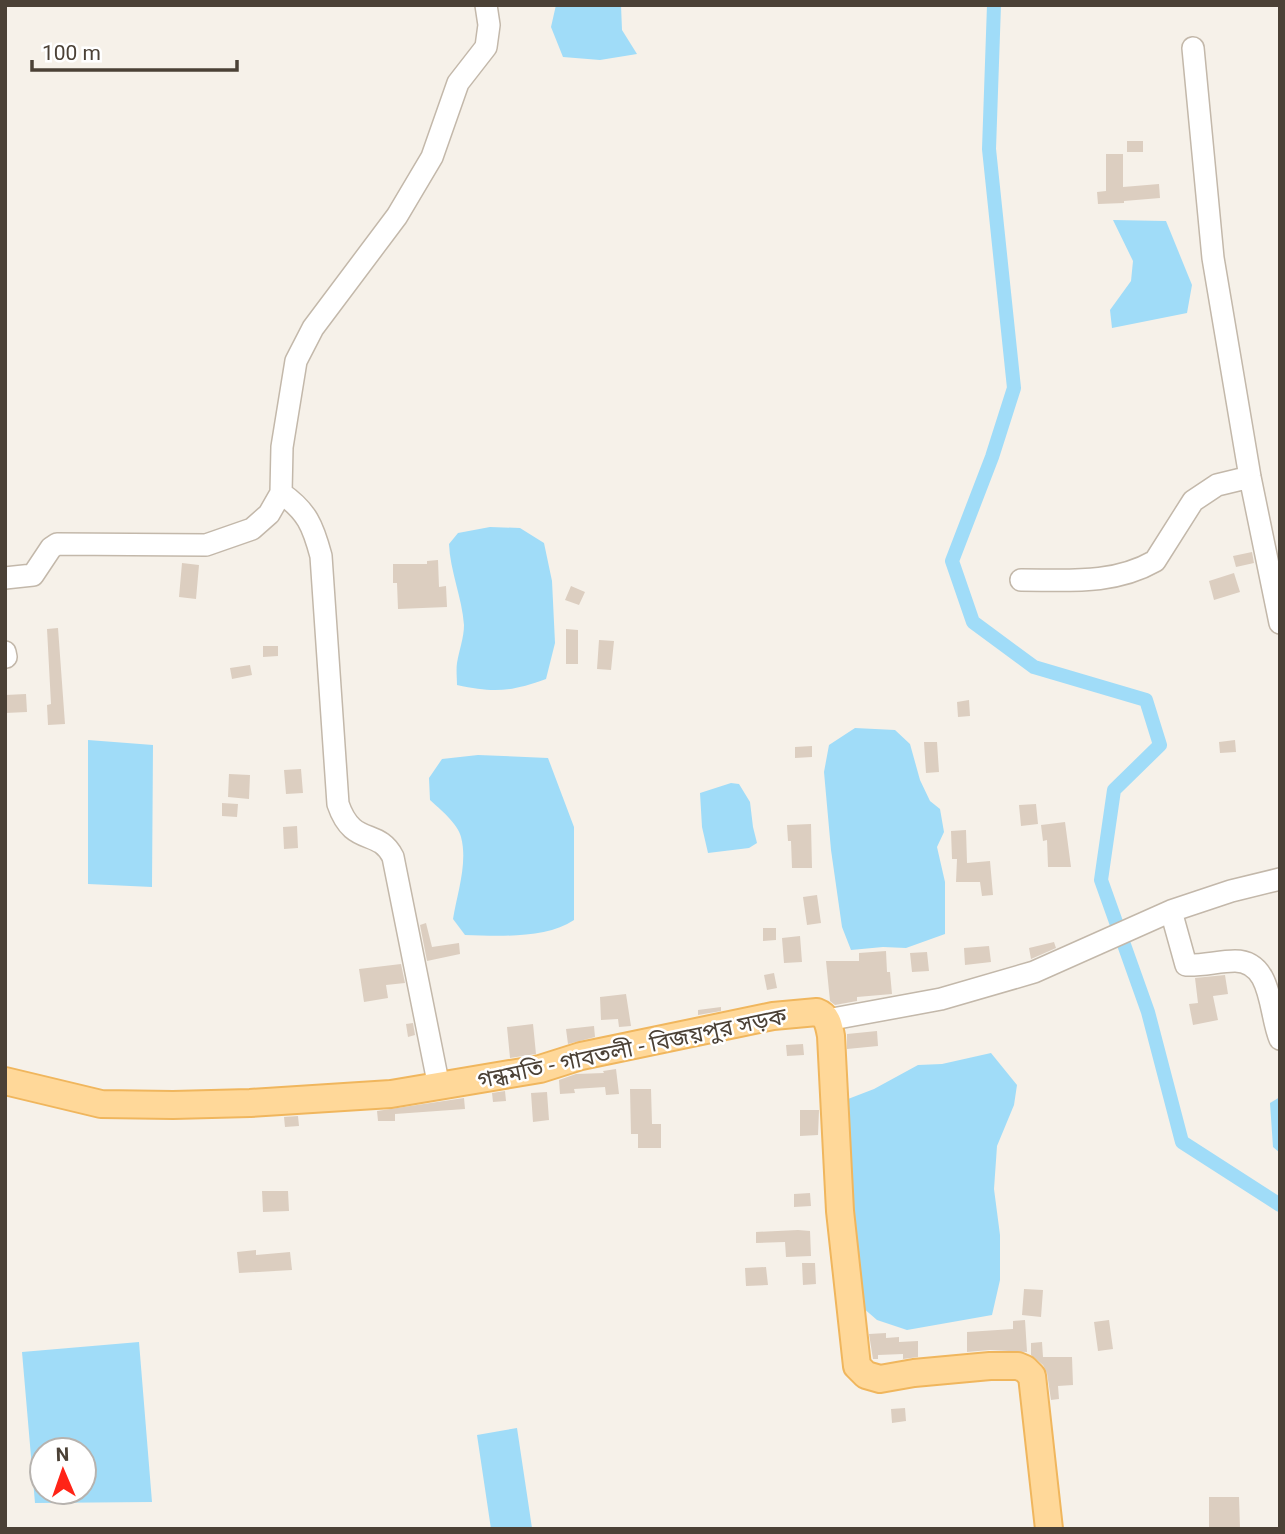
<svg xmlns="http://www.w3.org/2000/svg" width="1285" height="1534" viewBox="0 0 1285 1534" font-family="Roboto,'Noto Sans Bengali',sans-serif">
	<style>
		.water { fill: #a0dcf8; fill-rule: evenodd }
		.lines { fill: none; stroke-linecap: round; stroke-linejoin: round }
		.canal { stroke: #a0dcf8; stroke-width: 14 }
		.building { fill: #dccec0 }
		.minor-casing { stroke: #c3b8aa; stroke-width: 24 }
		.major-casing { stroke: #f0b65d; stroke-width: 30 }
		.minor { stroke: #fff; stroke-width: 21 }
		.major { stroke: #ffd899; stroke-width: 26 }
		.labels { text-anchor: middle; stroke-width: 5; stroke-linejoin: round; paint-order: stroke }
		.street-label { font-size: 23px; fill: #4b4136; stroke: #fff }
	</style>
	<rect width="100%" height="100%" fill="#f6f1e9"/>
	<path class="water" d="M556 5H621L622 30 637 54 600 60 563 57 551 27Z
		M1113 220 1166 221 1192 285 1187 313 1112 328 1110 310 1131 281 1133 261Z
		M490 527 520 528 544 543 552 581 555 643 546 679C510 692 494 693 457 685 457 678 456 670 457 663 459 650 464 638 464 625 462 597 450 571 449 544L458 533Z
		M855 728 895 730 910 744 920 780 930 801 940 809 944 832 937 847 945 882V934L906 948 883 947 851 950 842 927 831 850 824 772 829 745Z
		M88 740 153 745 152 887 88 884Z
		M478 755 548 758 574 827V920C546 939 498 936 465 935L453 919C457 894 468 863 461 837 458 824 440 809 430 800L429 778 442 759Z
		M731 783 739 784 750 802 753 827 757 843 749 848 708 853 702 827 700 793Z
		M991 1053 1017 1085 1014 1105 997 1146 994 1189 1000 1235V1280L992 1315 907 1330 877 1320 862 1307 843 1108 848 1099 874 1089 918 1065 942 1064Z
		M1280 1097V1153L1273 1147 1270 1103Z
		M139 1342 152 1502 35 1503 22 1352ZM42 1450H84V1492H42Z
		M517 1428 532 1528 491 1529 477 1435Z"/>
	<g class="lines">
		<path class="canal" d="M994 5 989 149 1014 388 992 457 952 561 973 622 1034 667 1146 700 1160 745 1114 790 1101 880 1148 1012 1182 1142 1280 1205"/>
	</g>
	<path class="building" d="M1127 141H1143V152H1127Z
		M1106 154H1123V187L1159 184 1160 198 1124 201V203L1098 204 1097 192 1106 191Z
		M1252 552 1254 563 1236 567 1233 556Z
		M438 560 439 587 446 586 447 607 398 609 397 583H393V564H427V561Z
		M182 563 199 565 196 599 179 597Z
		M1234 573 1240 592 1214 600 1209 581Z
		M571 586 585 592 579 605 565 600Z
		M58 628 65 724 48 725 47 705 51 704 47 629Z
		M566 629 578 630V664H566Z
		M599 640 614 641 611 670 597 669Z
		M263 646H278V656L263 657Z
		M250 665 252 675 232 679 230 668Z
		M26 694 27 712 5 713V695Z
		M969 700 970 716 958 717 957 702Z
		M1235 740 1236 752 1220 753 1219 742Z
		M924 742H937L939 772 926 773Z
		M812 746V757L795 758V747Z
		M301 769 303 793 286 794 284 770Z
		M229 774 250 775 249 799 228 797Z
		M222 803 238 804 237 817 222 816Z
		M1036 804 1038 824 1021 826 1019 805Z
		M1065 822 1071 867H1048L1047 840 1043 841 1041 825Z
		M811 824 812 868H792L791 841H788L787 825Z
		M297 826 298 848 284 849 283 827Z
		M966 830 967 863 990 861 993 895 982 896 980 882H956L957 859H952L951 831Z
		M817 895 821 923 807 925 803 897Z
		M426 923 432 947 459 943 460 954 427 961 420 925Z
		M763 928H776V940L763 941Z
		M800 936 802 962 784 963 782 938Z
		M1054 942 1056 948 1031 959 1029 948Z
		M989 946 991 962 965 965 964 948Z
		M886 951 887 972H890L892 994 857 997V1001L835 1005 830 1001 826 961H859V953Z
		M927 952 929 971 912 972 910 953Z
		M401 964 405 983 386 985 388 998 364 1002 359 969Z
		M774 973 777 988 767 990 764 975Z
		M1225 975 1228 994 1213 996 1218 1020 1193 1025 1189 1004 1198 1003 1195 978Z
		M626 994 631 1026 619 1027 618 1019 601 1020 600 997Z
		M721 1007V1011L698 1015V1010Z
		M413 1023 415 1035 408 1037 406 1024Z
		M533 1024 536 1054 510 1058 507 1027Z
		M594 1026 595 1037 568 1044 566 1029Z
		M877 1031 878 1046 847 1049V1034Z
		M803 1044 804 1055 787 1056 786 1045Z
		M616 1069 619 1094 606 1095 605 1087 574 1089 575 1093 560 1094 559 1080 576 1074 604 1073 603 1071Z
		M630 1089H651L652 1124H661V1148H638V1134H631Z
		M505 1091 506 1101 493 1102 492 1093Z
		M547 1092 549 1120 533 1122 531 1093Z
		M464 1098 465 1109 395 1114V1121H378L377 1111Z
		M800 1110H819L818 1135 800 1136Z
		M298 1116 299 1126 285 1127 284 1117Z
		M262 1191H288L289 1211 263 1212Z
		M810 1193 811 1206 794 1207V1194Z
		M798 1230 810 1231 811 1256 786 1257 785 1242 756 1243V1232Z
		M256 1250V1255L290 1252 292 1270 239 1273 237 1252Z
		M802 1263H815L816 1284 803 1285Z
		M766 1267 768 1285 746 1286 745 1268Z
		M1024 1289 1043 1290 1041 1317 1022 1315Z
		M1025 1320 1027 1352 990 1350 967 1352V1332L1013 1329V1321Z
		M1109 1320 1113 1349 1098 1351 1094 1322Z
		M886 1333V1338L899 1337V1342L918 1341V1357L903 1359V1354L878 1355V1359H873L869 1334Z
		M1042 1342 1043 1357H1072L1073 1385 1058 1386 1059 1399 1051 1400 1047 1373 1043 1365 1031 1355V1343Z
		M905 1408 906 1421 892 1423 891 1409Z
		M1209 1497H1239L1240 1529H1209Z"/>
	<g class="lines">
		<defs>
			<path id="minor" d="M1193 48 1213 258 1250 477 1280 623
				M5 578 33 575 51 548 57 544 206 545 252 529 269 514 281 493
				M1021 580C1067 580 1113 585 1155 561L1193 501 1217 485 1250 477
				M5 652 6 657
				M1171 911 1186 965C1202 966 1219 961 1235 961 1273 961 1269 1014 1280 1039
				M827 1020 941 999 1034 972 1171 911 1231 891 1280 879
				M439 1087 393 857C378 827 353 848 338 804L321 556C313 526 307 511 281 493L282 447 296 361 313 328 397 216 432 157 458 83 486 47 489 25 486 5"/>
			<path id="major" d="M5 1081 101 1104 173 1105 250 1103 391 1094 540 1069 581 1056 773 1016 817 1012C828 1016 829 1026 831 1036L840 1211 857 1366 866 1375 880 1379 914 1373 990 1366H1018L1025 1369 1032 1376 1049 1529"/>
		</defs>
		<use href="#minor" class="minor-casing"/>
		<use href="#major" class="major-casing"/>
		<use href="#minor" class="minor"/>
		<use href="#major" class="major"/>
	</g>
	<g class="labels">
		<g class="street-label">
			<text transform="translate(632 1048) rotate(-12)" y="8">গন্ধমতি - গাবতলী - বিজয়পুর সড়ক</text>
		</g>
	</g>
	<rect width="1285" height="1534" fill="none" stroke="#4b4136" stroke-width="14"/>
	<g transform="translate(63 1471) rotate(358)"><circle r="33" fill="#ffffff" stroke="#b7b3af" stroke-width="2"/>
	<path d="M0-5L12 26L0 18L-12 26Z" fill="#ff2417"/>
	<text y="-10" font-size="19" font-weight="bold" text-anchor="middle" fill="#4b4136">N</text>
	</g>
	<path d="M32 60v10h205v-10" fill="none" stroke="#4b4136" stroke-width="3.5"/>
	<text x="42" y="60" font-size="21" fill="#4b4136" stroke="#ffffff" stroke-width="5" paint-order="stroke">100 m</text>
</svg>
